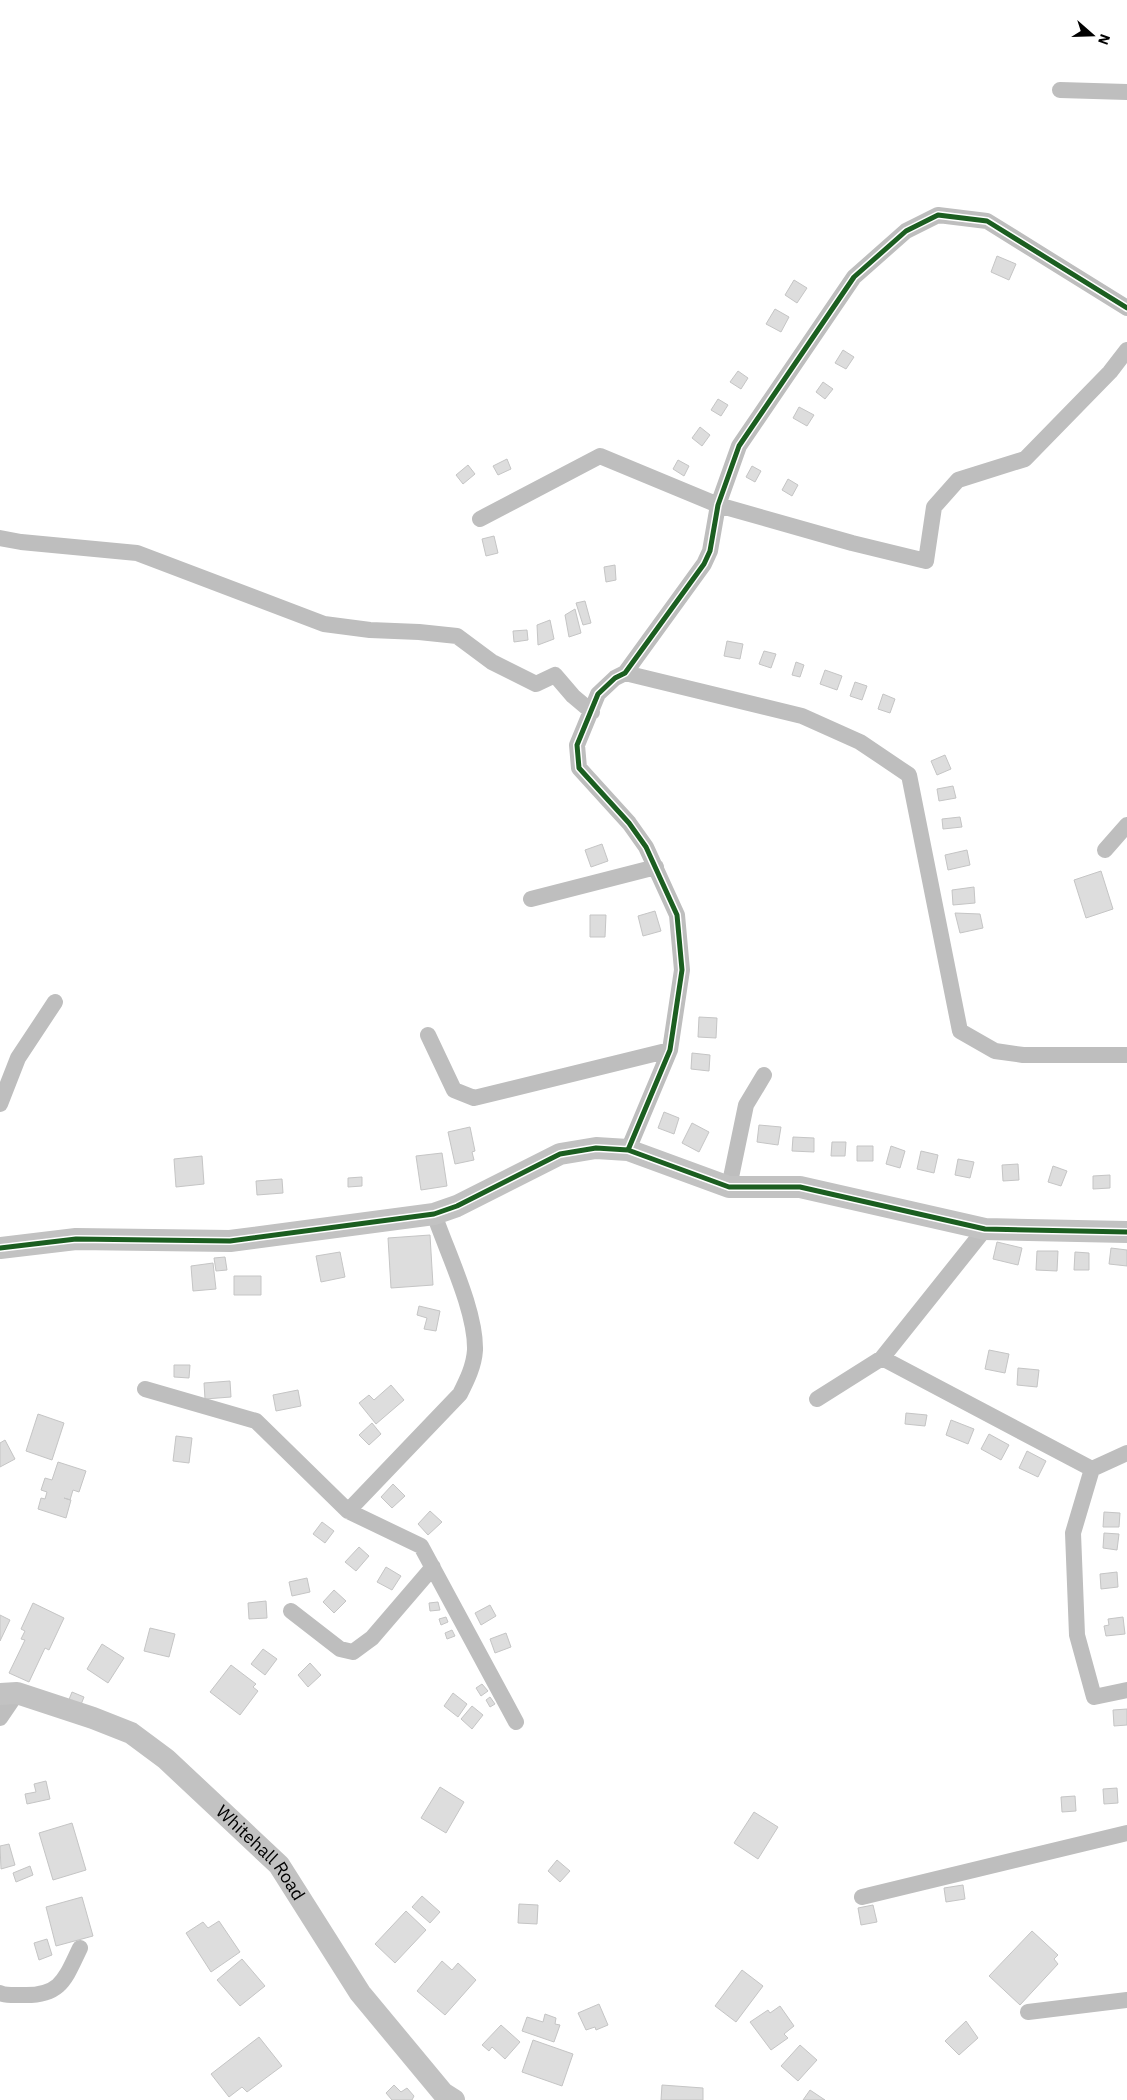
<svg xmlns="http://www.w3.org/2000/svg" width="1127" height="2100" viewBox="0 0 1127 2100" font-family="'IBM Plex Sans',sans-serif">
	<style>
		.building { fill: #ddd; stroke: #c5c5c5 }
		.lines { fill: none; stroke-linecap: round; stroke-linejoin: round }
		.street { stroke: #bebebe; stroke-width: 16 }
		.secondary { stroke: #c2c2c2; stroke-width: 22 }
		.cycleway-casing { stroke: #fff; stroke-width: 8 }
		.cycleway { stroke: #1b5e20; stroke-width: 5 }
		.labels { text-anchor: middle; stroke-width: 4.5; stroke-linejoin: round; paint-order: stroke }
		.street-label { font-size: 18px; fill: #000; stroke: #fff }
	</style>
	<rect width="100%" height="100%" fill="#fff"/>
	<path class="building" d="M997 256 1016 264 1009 280 991 272Z
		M794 280 807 288 797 303 785 295Z
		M775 309 789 317 781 332 766 324Z
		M843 350 854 357 846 369 835 363Z
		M738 371 748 378 741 389 730 382Z
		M823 382 833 389 825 399 816 392Z
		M718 399 728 405 721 416 711 410Z
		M799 407 814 415 807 426 793 418Z
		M700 427 710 435 702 446 692 438Z
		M507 459 511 469 498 475 493 466Z
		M678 460 689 466 684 476 673 469Z
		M468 465 475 474 463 484 456 475Z
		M752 466 761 471 755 482 746 477Z
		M788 479 798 485 792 496 782 490Z
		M494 536 498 553 486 556 482 539Z
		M615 565 616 580 606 582 604 567Z
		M585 601 591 623 583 625 576 603Z
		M575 609 581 633 569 637 565 615Z
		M550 620 554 639 538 645 537 625Z
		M527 630 528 640 514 642 513 631Z
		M727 641 743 644 740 659 724 656Z
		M764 651 776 654 771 668 759 664Z
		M796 662 804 665 800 677 792 675Z
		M825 670 842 676 837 690 820 684Z
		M855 682 867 686 862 700 850 696Z
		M883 694 895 699 890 713 878 709Z
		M945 755 951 769 937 775 931 761Z
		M953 786 956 798 939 801 937 789Z
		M960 817 962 827 943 829 942 819Z
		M602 844 608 861 591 867 585 850Z
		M967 850 970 865 948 870 945 855Z
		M1101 871 1113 909 1086 918 1074 880Z
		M974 887 975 903 953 905 952 890Z
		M655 911 661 931 643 936 638 916Z
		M955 913 980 914 983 928 960 933Z
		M590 915H606L605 937H590Z
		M699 1017 717 1018 716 1038 698 1037Z
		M692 1053 710 1055 709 1071 691 1069Z
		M664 1112 679 1118 674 1134 658 1128Z
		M692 1123 709 1132 699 1152 682 1143Z
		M759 1125 781 1127 778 1145 757 1142Z
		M470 1127 475 1151 472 1152 474 1160 455 1164 448 1132Z
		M793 1137 814 1138V1152L792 1151Z
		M832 1142H846L845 1156H831Z
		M857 1146H873V1161H857Z
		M891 1146 905 1151 900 1168 886 1164Z
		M921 1151 938 1155 934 1173 917 1169Z
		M442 1153 447 1186 421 1190 416 1156Z
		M202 1156 204 1184 176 1187 174 1159Z
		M958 1159 974 1162 970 1178 955 1175Z
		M1018 1164 1019 1180 1003 1181 1002 1165Z
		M1053 1166 1067 1171 1061 1186 1048 1182Z
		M1110 1175V1188L1093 1189V1176Z
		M362 1177V1186L348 1187V1178Z
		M282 1179 283 1193 257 1195 256 1181Z
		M430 1235 433 1285 391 1288 388 1238Z
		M997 1242 1022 1248 1018 1265 993 1259Z
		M1111 1248 1127 1250V1266L1109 1264Z
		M1037 1251H1058L1057 1271 1036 1270Z
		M340 1252 345 1277 321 1282 316 1256Z
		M1075 1252 1089 1253V1270H1074Z
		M225 1257 227 1270 216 1271 214 1258Z
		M213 1263 216 1289 193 1291 191 1266Z
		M234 1276H261V1295H234Z
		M419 1306 440 1311 436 1331 424 1329 427 1318 417 1315Z
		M989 1350 1009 1354 1005 1373 985 1369Z
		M174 1365H190L189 1378 174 1377Z
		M1018 1368 1039 1370 1037 1387 1017 1385Z
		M230 1381 231 1397 205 1399 204 1383Z
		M391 1385 404 1400 376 1424 359 1403 369 1395 374 1400Z
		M298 1390 301 1406 276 1411 273 1395Z
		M906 1413 927 1415 925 1426 905 1424Z
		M38 1414 64 1423 52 1460 26 1451Z
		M951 1420 974 1429 968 1444 946 1435Z
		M372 1423 381 1434 369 1445 359 1435Z
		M989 1434 1009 1445 1001 1460 981 1449Z
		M176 1436 192 1438 189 1463 173 1461Z
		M5 1440 15 1459 0 1467V1443Z
		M1027 1451 1046 1461 1038 1477 1019 1468Z
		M58 1462 86 1471 79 1492 73 1490 70 1500 64 1498 71 1500 66 1518 38 1509 41 1498 45 1499 47 1492 41 1490 45 1478 52 1480Z
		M393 1484 405 1496 392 1508 381 1497Z
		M430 1511 442 1522 428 1535 418 1524Z
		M1104 1512 1120 1513 1119 1527H1103Z
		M322 1522 334 1531 325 1543 313 1534Z
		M1104 1533 1119 1534 1117 1550 1103 1548Z
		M359 1547 369 1556 356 1571 345 1562Z
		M386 1567 401 1576 392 1590 377 1582Z
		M1117 1572 1118 1587 1101 1589 1100 1574Z
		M307 1578 310 1592 292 1596 289 1582Z
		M334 1590 346 1601 334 1613 323 1602Z
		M266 1601 267 1618 249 1619 248 1603Z
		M438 1602 440 1610 430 1611 429 1603Z
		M33 1603 64 1618 49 1650 45 1648 29 1682 9 1673 25 1640 21 1639 25 1631 21 1629Z
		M490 1605 496 1616 481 1625 475 1613Z
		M0 1615 10 1620 0 1641Z
		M446 1617 448 1622 441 1625 439 1619Z
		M1123 1617 1125 1634 1106 1636 1104 1626 1109 1625 1108 1619Z
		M150 1628 175 1634 169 1657 144 1651Z
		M452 1630 455 1636 447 1639 445 1633Z
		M506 1633 511 1647 495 1653 490 1639Z
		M102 1644 124 1658 108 1683 87 1669Z
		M263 1649 277 1659 265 1675 251 1664Z
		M310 1663 321 1675 308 1687 298 1675Z
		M231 1665 256 1684 253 1687 258 1691 240 1715 210 1692Z
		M482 1684 488 1691 481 1696 476 1688Z
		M72 1692 84 1697 80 1707 68 1702Z
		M453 1693 467 1704 458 1717 444 1706Z
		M490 1697 495 1704 490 1707 486 1700Z
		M472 1706 483 1715 472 1729 461 1719Z
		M1127 1709V1725L1114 1726 1113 1710Z
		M46 1781 50 1799 27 1804 25 1794 36 1792 34 1784Z
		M440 1787 464 1802 446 1833 421 1818Z
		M1117 1788 1118 1803 1104 1804 1103 1789Z
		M1075 1796 1076 1811 1062 1812 1061 1797Z
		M754 1812 778 1827 758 1859 734 1843Z
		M72 1823 86 1870 53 1880 39 1833Z
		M9 1844 15 1865 1 1869 0 1846Z
		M557 1860 570 1871 560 1882 548 1871Z
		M30 1866 33 1875 16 1882 13 1873Z
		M963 1885 965 1899 946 1902 944 1888Z
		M422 1896 440 1912 430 1923 412 1907Z
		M82 1897 93 1936 56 1946 46 1907Z
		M519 1904 538 1905 537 1924 518 1923Z
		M873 1905 877 1922 861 1925 858 1908Z
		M406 1911 426 1930 395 1963 375 1944Z
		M219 1921 240 1952 211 1972 186 1933 203 1922 208 1928Z
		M1032 1931 1058 1955 1054 1959 1058 1964 1020 2005 989 1976Z
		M47 1939 52 1955 39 1960 34 1943Z
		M242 1959 265 1986 240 2006 217 1980Z
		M442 1961 452 1970 458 1963 476 1980 445 2015 417 1991Z
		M742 1970 763 1986 736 2022 715 2006Z
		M599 2004 608 2025 596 2030 595 2027 586 2030 578 2013Z
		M780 2006 794 2026 784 2034 788 2038 771 2050 750 2022 768 2010 770 2013Z
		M545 2014 556 2018 555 2024 560 2025 554 2042 522 2031 527 2017 543 2022Z
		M966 2021 978 2038 959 2055 945 2041Z
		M501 2025 520 2042 505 2059 492 2047 489 2051 482 2045Z
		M259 2037 282 2066 247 2092 242 2087 229 2097 211 2074Z
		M533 2040 573 2054 562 2086 522 2072Z
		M800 2045 817 2060 798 2081 781 2066Z
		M394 2085 401 2092 407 2088 414 2096 412 2100H392L386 2093Z
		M662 2085 703 2088V2100H661Z
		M810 2090 825 2100H803Z"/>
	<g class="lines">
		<path class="street" d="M1060 90 1127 92
			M480 519 600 456 718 505 852 543 926 561 934 507 958 480 1025 459 1110 372 1127 350
			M0 538 21 542 137 553 324 624 370 630 419 632 457 636 492 662 536 684 555 675 573 696 592 712
			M625 673 802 716 860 742 909 775 960 1031 995 1051 1023 1055H1127
			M1105 850 1127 825
			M531 899 656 867
			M428 1035 454 1090 474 1098 670 1050
			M0 1104 18 1058 55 1002
			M628 1150 670 1050 682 970 677 915 646 847 629 823 579 768 577 745 598 694 615 678 625 673 704 564 710 551 718 505 739 446 854 277 906 231 938 215 987 221 1127 308
			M729 1187 746 1105 764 1075
			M882 1358 1092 1469 1127 1453
			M145 1389 256 1421 348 1511 421 1546 516 1722
			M817 1399 882 1358 985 1229
			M1092 1469 1073 1533 1077 1635 1094 1697 1127 1690
			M348 1511 460 1394C467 1380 474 1366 475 1350 476 1311 447 1252 434 1214
			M291 1611 340 1649 353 1652 372 1638 433 1567
			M0 1718 17 1693
			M862 1897 1127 1833
			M0 1993C7 1996 15 1995 23 1995 61 1996 65 1979 80 1948
			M1028 2012 1127 2000"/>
		<g class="secondary">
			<path d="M0 1248 76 1239 230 1241 434 1214 457 1206 560 1154 596 1148 628 1150 729 1187H800L985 1229 1127 1232"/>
			<path id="s1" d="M0 1694 17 1693 93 1718 131 1733 166 1759 279 1865 360 1993 443 2093 454 2100"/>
		</g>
		<defs>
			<path id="cycleway" d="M628 1150 670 1050 682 970 677 915 646 847 629 823 579 768 577 745 598 694 615 678 625 673 704 564 710 551 718 505 739 446 854 277 906 231 938 215 987 221 1127 308
				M0 1248 76 1239 230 1241 434 1214 457 1206 560 1154 596 1148 628 1150 729 1187H800L985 1229 1127 1232"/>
		</defs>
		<use href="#cycleway" class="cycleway-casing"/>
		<use href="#cycleway" class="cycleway"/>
	</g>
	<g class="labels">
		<g class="street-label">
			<text dy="6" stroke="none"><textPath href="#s1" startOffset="315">Whitehall Road</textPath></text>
		</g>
	</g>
	<g transform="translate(1092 35) rotate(110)" stroke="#ffffff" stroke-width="4" paint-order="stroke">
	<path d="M0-4L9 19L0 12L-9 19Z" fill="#000000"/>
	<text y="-8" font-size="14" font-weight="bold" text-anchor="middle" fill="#000000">N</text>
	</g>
</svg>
